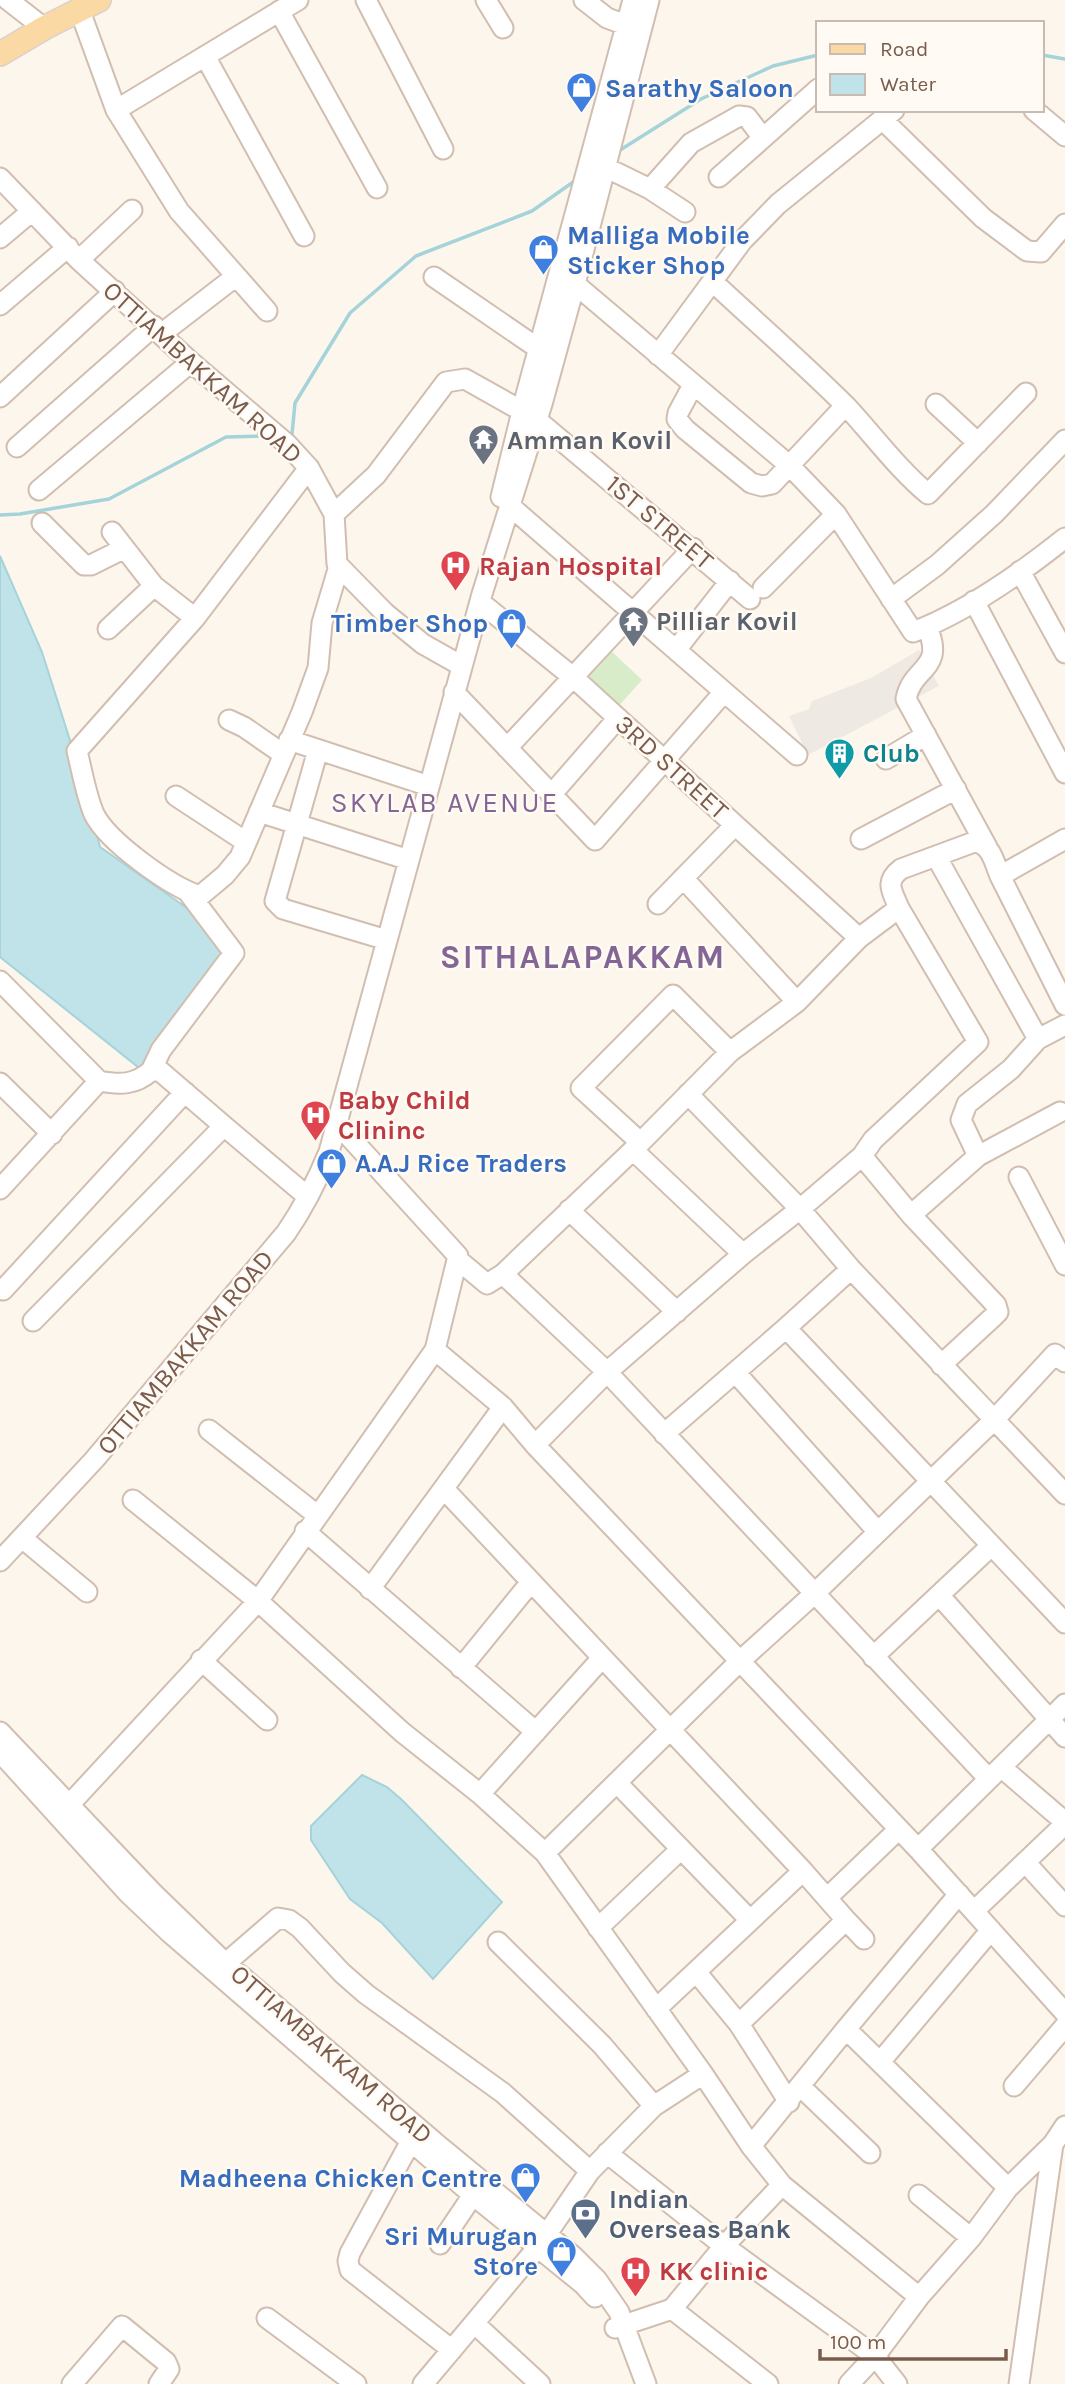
<svg xmlns="http://www.w3.org/2000/svg" width="1065" height="2384" viewBox="0 0 1065 2384" font-family="Karla,sans-serif">
	<style>
		.industrial { fill: #efe9e4 }
		.green { fill: #d8ecc9 }
		.water { fill: #bfe3e8; stroke: #a5d3da; stroke-width: 2 }
		.lines { fill: none; stroke-linecap: round; stroke-linejoin: round }
		.stream { stroke: #a5d3da; stroke-width: 3.5 }
		.minor-casing { stroke: #d1beb0; stroke-width: 23 }
		.major-casing { stroke: #dad1cd; stroke-width: 26 }
		.minor { stroke: #fff; stroke-width: 19 }
		.major { stroke: #fbd9a5; stroke-width: 23 }
		.labels { text-anchor: middle; stroke-width: 5; stroke-linejoin: round; paint-order: stroke }
		.shop-label { font-size: 26px; font-weight: bold; fill: #366cbe; stroke: #fffaf3; text-anchor: start }
		.street-label { font-size: 26px; fill: #7a5c4d; stroke: #fffaf3 }
		.worship-label { font-size: 26px; font-weight: bold; fill: #5b616d; stroke: #fffaf3; text-anchor: start }
		.health-label { font-size: 26px; font-weight: bold; fill: #be3a42; stroke: #fffaf3; text-anchor: start }
		.culture-label { font-size: 26px; font-weight: bold; fill: #0d838f; stroke: #fffaf3; text-anchor: start }
		.service-label { font-size: 26px; font-weight: bold; fill: #4e5e75; stroke: #fffaf3; text-anchor: start }
		.neighbourhood-label { font-size: 28px; letter-spacing: 2px; fill: #846695; stroke: #fffaf3 }
		.district-label { font-size: 33px; font-weight: bold; letter-spacing: 2px; fill: #846695; stroke: #fffaf3 }
	</style>
	<rect width="100%" height="100%" fill="#fdf6ec"/>
	<path class="industrial" d="M919 650 939 686 808 755 789 716 809 709 812 701 871 678Z"/>
	<path class="green" d="M607 647 642 680 615 710 577 675Z"/>
	<path class="water" d="M0 556 42 652 81 775 100 847 241 946 143 1071 0 957Z
		M362 1775 387 1787 401 1799 502 1902 433 1979 382 1923 350 1899 311 1840V1826Z"/>
	<g class="lines">
		<path class="stream" d="M1042 55 1065 59
			M617 152 701 99 773 66 818 55
			M289 435 292 434 295 403 350 313 416 256 532 211 576 180
			M0 515 20 514 109 499 226 437 264 436"/>
		<defs>
			<path id="minor" d="M8 0 44 28
				M366 0 443 149
				M486 0 503 28
				M584 0 607 18 626 25
				M80 11 116 110 179 211 267 311
				M279 11 377 188
				M205 56 304 236
				M116 110 298 0
				M1034 110 1065 136
				M883 120 983 218 1027 251 1041 252 1065 224
				M607 168 650 189 685 212
				M719 177 763 138
				M0 178 79 260 191 362 287 444 309 468 334 514 337 564 385 613 423 644 462 666
				M650 189 691 143 739 116 747 117 763 138 818 89
				M0 238 32 211
				M79 260 132 210
				M434 277 539 349
				M558 279 575 284 790 466 836 514 913 632C966 612 1021 573 1065 538
				M713 282C757 323 804 364 847 407 874 436 897 468 928 494L1026 393
				M0 305 68 247
				M161 334 235 277
				M658 355 742 241 778 204 894 110
				M693 385 678 413 677 419 685 429 751 483 762 486 772 484 845 406
				M0 397 115 291
				M936 404 978 443
				M537 420 750 599
				M17 447 154 326
				M309 468 195 618 77 751C82 771 86 795 94 814 108 842 171 887 200 896L225 875 240 857 302 712 318 668 322 623 339 566
				M39 490 191 362
				M501 497 526 395 633 0
				M510 506 797 755
				M334 514 376 475 446 382 465 379 522 411
				M42 523 84 565H91L123 549
				M112 532 154 586 195 618
				M1020 571 1065 653
				M763 588 836 514
				M891 599 937 565 994 514 1065 440
				M974 601 1065 773
				M480 602 574 678 859 938
				M927 627C946 670 912 666 906 699L987 847
				M108 629 154 586
				M676 650 730 581
				M454 692 595 840 724 692
				M229 720 244 727 283 754
				M289 740 429 786
				M507 748 693 548
				M318 750 275 901 283 909 387 940
				M886 759 926 735
				M551 795 618 718
				M176 796 246 842
				M259 812 409 860
				M861 839 956 789
				M1065 839 1000 876 1065 1005
				M936 856 1038 1039
				M683 878 797 1002
				M658 904 735 825
				M899 908C892 891 884 882 901 869L974 842C991 843 994 862 1000 876
				M0 981 99 1081 0 1189
				M151 1071 161 1050 234 953 188 892
				M0 1083 52 1134
				M688 1094 800 1209 851 1269 1065 1494
				M336 1122 458 1256 435 1350 503 1407 535 1445 918 1849 1065 2013
				M224 1126 301 1191
				M640 1142 581 1088 673 995 730 1052
				M633 1150 743 1254
				M862 1156 911 1215 996 1305 998 1312 993 1317 941 1365
				M978 1156 1060 1112
				M1019 1177 1065 1265
				M569 1210 677 1312
				M911 1215 978 1156 961 1120 967 1104 1011 1069 1038 1039 1065 1025
				M457 1259 487 1284 503 1274 633 1150 730 1052 797 1002 859 938 899 908 978 1042 873 1140 862 1156 800 1209 743 1254 607 1372 535 1445
				M503 1274 607 1372 989 1779
				M3 1290 185 1092
				M33 1321 224 1126 160 1071H151C135 1085 120 1085 99 1081
				M786 1328 1065 1623
				M735 1372 878 1532
				M209 1430 317 1515
				M664 1434 786 1328 851 1269
				M444 1489 803 1871 846 1920 739 2024 789 2102
				M133 1500 258 1601 402 1732 480 1794 545 1853 703 2074 751 2146 782 2185 919 2297
				M305 1531 536 1732
				M22 1538 87 1592
				M0 1561 94 1460 286 1233C304 1207 317 1181 329 1152L482 594 542 404 575 284 649 0
				M370 1589 503 1407
				M939 1595 1065 1737
				M873 1657 991 1546
				M201 1660 267 1720
				M461 1668 531 1582
				M0 1732 152 1892 220 1958 439 2146 573 2256 597 2280 619 2312 646 2384
				M0 1752 128 1893 169 1932 473 2195 583 2284 595 2297
				M1001 1767 1065 1822
				M617 1783 750 1920
				M480 1794 602 1658
				M69 1805 258 1601 435 1350
				M918 1849 1065 1704
				M545 1853 740 1661 814 1594 994 1420 1055 1354 1065 1362
				M1025 1862 1065 1906
				M827 1898 899 1829
				M974 1911 1065 1824
				M846 1920 864 1939
				M598 1928 681 1849
				M498 1942 602 2045 654 2106
				M226 1963 278 1918 289 1920 300 1928 342 1973 366 1994 503 2093 590 2171
				M697 1973 739 2024
				M656 2009 803 1871
				M846 2029 959 1894
				M880 2062 991 1930
				M1014 2086 1065 2026
				M801 2087 870 2153
				M411 2141 350 2253 348 2261 350 2270 452 2350
				M751 2146 846 2029 1008 2188
				M607 2153 724 2246 875 2356 897 2384
				M919 2195 971 2238
				M440 2244 473 2195
				M672 2309 768 2384
				M267 2318 356 2384
				M475 2324 540 2384
				M615 2328 672 2309 724 2246 782 2185
				M72 2384 122 2326 166 2362 169 2369 159 2384
				M423 2384 538 2247 590 2171 654 2106 703 2074
				M849 2384 875 2356 919 2297 971 2238 1008 2188 1053 2144 1065 2126
				M1019 2384 1053 2144"/>
			<path id="major" d="M0 54 44 28 99 0"/>
		</defs>
		<use href="#minor" class="minor-casing"/>
		<use href="#major" class="major-casing"/>
		<use href="#minor" class="minor"/>
		<use href="#major" class="major"/>
	</g>
	<defs>
		<symbol id="shop-pin" viewBox="-11 -11 22 30"><path d="M0 17L-7.5 6A9.5 9.5 0 1 1 7.5 6Z" fill="#3f7fe0" stroke="#fffaf3"/><path d="M-5-2.5h2.3a2.7 3.5 0 0 1 5.4 0H5L5.5 6h-11ZM-1.5-2.5h3a1.5 2.3 0 0 0-3 0Z" fill="#fff"/></symbol>
		<symbol id="temple-pin" viewBox="-11 -11 22 30"><path d="M0 17L-7.5 6A9.5 9.5 0 1 1 7.5 6Z" fill="#6b7280" stroke="#fffaf3"/><path d="M0-6L5-2H3V0L6.5 2.5H4V6H1.5V3h-3V6H-4V2.5H-6.5L-3 0V-2H-5Z" fill="#fff"/></symbol>
		<symbol id="hospital-pin" viewBox="-11 -11 22 30"><path d="M0 17L-7.5 6A9.5 9.5 0 1 1 7.5 6Z" fill="#e0444e" stroke="#fffaf3"/><path d="M-5-5h3v3.5h4V-5h3V5h-3V1.5h-4V5h-3Z" fill="#fff"/></symbol>
		<symbol id="building-pin" viewBox="-11 -11 22 30"><path d="M0 17L-7.5 6A9.5 9.5 0 1 1 7.5 6Z" fill="#0f9aa8" stroke="#fffaf3"/><path d="M-4-6H4V6H1V3H-1V6H-4ZM-2.5-4.3h1.7v1.8h-1.7ZM.8-4.3h1.7v1.8H.8ZM-2.5-1h1.7V.8h-1.7ZM.8-1h1.7V.8H.8Z" fill="#fff"/></symbol>
		<symbol id="bank-pin" viewBox="-11 -11 22 30"><path d="M0 17L-7.5 6A9.5 9.5 0 1 1 7.5 6Z" fill="#5c6f8a" stroke="#fffaf3"/><path d="M-6-4H6V4H-6ZM0-2.3a2.3 2.3 0 1 0 0 4.6a2.3 2.3 0 1 0 0-4.6Z" fill="#fff"/></symbol>
	</defs>
	<g fill-rule="evenodd">
		<use href="#shop-pin" x="564" y="70" width="35" height="47"/>
		<use href="#shop-pin" x="526" y="232" width="35" height="47"/>
		<use href="#temple-pin" x="466" y="422" width="35" height="47"/>
		<use href="#hospital-pin" x="438" y="548" width="35" height="47"/>
		<use href="#temple-pin" x="616" y="604" width="35" height="47"/>
		<use href="#shop-pin" x="494" y="606" width="35" height="47"/>
		<use href="#building-pin" x="822" y="736" width="35" height="47"/>
		<use href="#hospital-pin" x="298" y="1098" width="35" height="47"/>
		<use href="#shop-pin" x="314" y="1146" width="35" height="47"/>
		<use href="#shop-pin" x="508" y="2160" width="35" height="47"/>
		<use href="#bank-pin" x="568" y="2196" width="35" height="47"/>
		<use href="#shop-pin" x="544" y="2234" width="35" height="47"/>
		<use href="#hospital-pin" x="618" y="2254" width="35" height="47"/>
	</g>
	<g class="labels">
		<g class="shop-label">
			<text x="605" y="97">Sarathy Saloon</text>
			<text x="567" y="244">Malliga Mobile<tspan x="567" dy="30">Sticker Shop</tspan></text>
			<text x="488" y="632" text-anchor="end">Timber Shop</text>
			<text x="355" y="1172">A.A.J Rice Traders</text>
			<text x="502" y="2187" text-anchor="end">Madheena Chicken Centre</text>
			<text x="538" y="2245" text-anchor="end">Sri Murugan<tspan x="538" dy="30">Store</tspan></text>
		</g>
		<g class="street-label">
			<text transform="translate(203 372) rotate(42)" y="9">OTTIAMBAKKAM ROAD</text>
			<text transform="translate(660 522) rotate(40)" y="9">1ST STREET</text>
			<text transform="translate(672 767) rotate(42)" y="9">3RD STREET</text>
			<text transform="translate(185 1352) rotate(-50)" y="9">OTTIAMBAKKAM ROAD</text>
			<text transform="translate(332 2054) rotate(41)" y="9">OTTIAMBAKKAM ROAD</text>
		</g>
		<g class="worship-label">
			<text x="507" y="449">Amman Kovil</text>
			<text x="656" y="630">Pilliar Kovil</text>
		</g>
		<g class="health-label">
			<text x="479" y="575">Rajan Hospital</text>
			<text x="338" y="1109">Baby Child<tspan x="338" dy="30">Clininc</tspan></text>
			<text x="659" y="2280">KK clinic</text>
		</g>
		<g class="culture-label">
			<text x="863" y="762">Club</text>
		</g>
		<g class="service-label">
			<text x="609" y="2208">Indian<tspan x="609" dy="30">Overseas Bank</tspan></text>
		</g>
		<g class="neighbourhood-label">
			<text x="445" y="812">SKYLAB AVENUE</text>
		</g>
		<g class="district-label">
			<text x="583" y="968">SITHALAPAKKAM</text>
		</g>
	</g>
	<rect x="816" y="21" width="228" height="91" fill="#fffaf3" stroke="#cabbb1" stroke-width="2"/>
	<rect x="830" y="44" width="35" height="10" fill="#fbd9a5" stroke="#cabbb1" stroke-width="2"/>
	<text x="880" y="56" font-size="21" fill="#7a5c4d">Road</text>
	<rect x="830" y="74" width="35" height="21" fill="#bfe3e8" stroke="#cabbb1" stroke-width="2"/>
	<text x="880" y="91" font-size="21" fill="#7a5c4d">Water</text>
	<path d="M820 2349v10h186v-10" fill="none" stroke="#7a5c4d" stroke-width="3.5"/>
	<text x="830" y="2349" font-size="21" fill="#7a5c4d" stroke="#fffaf3" stroke-width="5" paint-order="stroke">100 m</text>
</svg>
